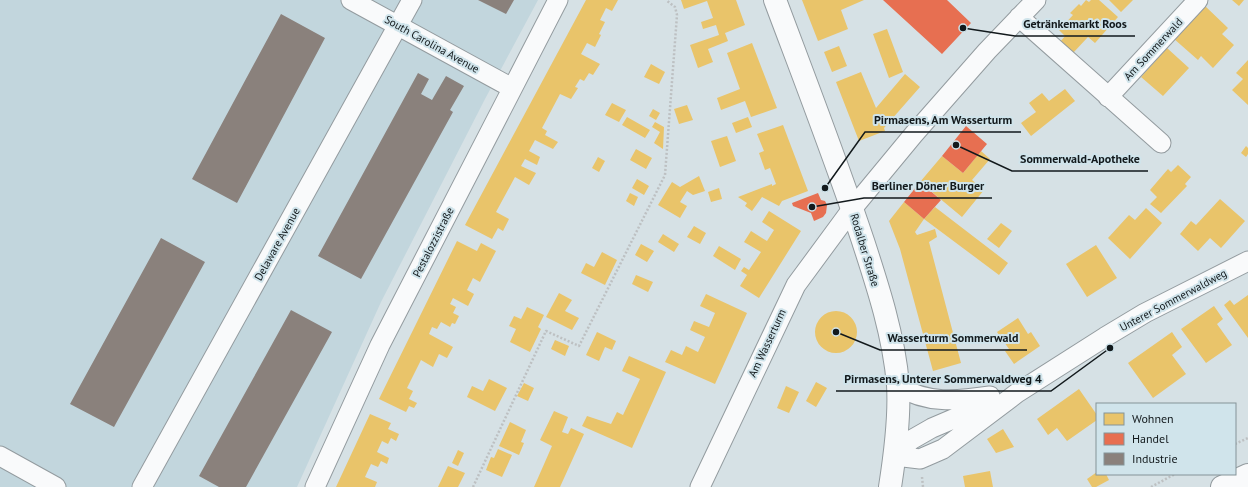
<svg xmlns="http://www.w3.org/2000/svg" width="1248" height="487" viewBox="0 0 1248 487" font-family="'PT Sans',sans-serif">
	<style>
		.built { fill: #c2d6dd }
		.homes { fill: #e9c46a }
		.shops { fill: #e76f51 }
		.industry { fill: #8a817c }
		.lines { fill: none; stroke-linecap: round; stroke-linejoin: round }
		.minor-casing { stroke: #939b9f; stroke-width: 21 }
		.major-casing { stroke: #939b9f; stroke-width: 24 }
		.highway-casing { stroke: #939b9f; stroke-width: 24 }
		.path { stroke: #bdc0c2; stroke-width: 2.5; stroke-dasharray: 2 2; stroke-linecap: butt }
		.minor { stroke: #f9fafb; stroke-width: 19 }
		.major { stroke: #f9fafb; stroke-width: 22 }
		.highway { stroke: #f9fafb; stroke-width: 22 }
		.labels { text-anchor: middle; stroke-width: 4; stroke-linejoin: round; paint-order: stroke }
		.street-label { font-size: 11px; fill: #12191c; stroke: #d0e4eb }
		.leader { fill: none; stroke: #12191c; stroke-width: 1.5 }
		.callout-dot { fill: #12191c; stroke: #d0e4eb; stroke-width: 1.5 }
		.callout-label { font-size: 12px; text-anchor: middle; font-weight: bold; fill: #12191c; stroke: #d0e4eb; stroke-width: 4; stroke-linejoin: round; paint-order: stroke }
	</style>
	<rect width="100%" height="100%" fill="#d6e1e5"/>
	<path class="built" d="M0 0H538L485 99 381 302 297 487H0Z"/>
	<path class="homes" d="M586 0H618L612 11 606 8 600 20 605 22 599 34 601 35 595 47 587 43 581 54 600 64 593 75 589 73 584 81 580 79 575 87 578 88 571 99 560 94 542 128 547 131 545 135 558 142 553 149 535 140 529 151 540 157 537 165 525 159 521 166 536 173 529 185 515 177 496 212 509 219 503 231 498 228 492 239 465 225Z
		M681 0H736L745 25 725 33 728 41 708 49 713 62 698 68 690 45 719 35 716 25 703 29 701 22 713 18 707 1 684 9Z
		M802 0H864L841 10 848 29 818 41Z
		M1086 0 1089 2 1091 0H1099L1118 17 1095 43 1088 37 1073 53 1060 42 1065 36 1059 30 1073 15 1070 13 1079 4 1081 6Z
		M1109 0H1133L1121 12Z
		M1232 0H1244L1239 6Z
		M1204 5 1228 28 1222 34 1234 45 1213 68 1201 56 1198 60 1173 38Z
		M887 29 903 72 889 78 873 34Z
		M752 43 777 108 751 117 745 101 721 110 717 98 740 89 727 53Z
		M839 46 847 66 832 72 824 52Z
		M1167 48 1189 68 1163 96 1141 77Z
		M1248 60V105L1232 90 1243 79 1236 73Z
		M651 64 665 72 659 84 644 77Z
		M861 72 876 108 905 74 920 87 884 128 885 131 859 141 836 82Z
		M1065 89 1075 101 1031 136 1021 123 1036 112 1029 103 1042 93 1049 101Z
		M612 103 626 110 619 122 605 115Z
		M687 105 693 120 679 124 674 109Z
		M653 109 660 113 656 120 649 116Z
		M627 117 650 130 645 138 622 125Z
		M748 117 752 127 736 133 732 123Z
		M655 122 664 127 663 149 654 143 660 132 652 127Z
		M783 125 808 191 782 201 779 206 762 197 752 211 745 206 747 203 738 197 772 184V186L776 184 770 168 765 170 759 153 764 151 757 134Z
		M727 136 736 161 720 167 711 141Z
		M1246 146 1248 148V154L1246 157 1241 153Z
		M636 149 652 158 646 169 630 160Z
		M981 151 990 159 972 180 984 190 962 217 920 182 942 156 963 173Z
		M598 157 605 161 599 172 592 168Z
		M1178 165 1191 177 1185 184 1187 186 1161 213 1150 204 1157 197 1150 190 1168 169 1171 172Z
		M699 176 705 191 693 195 687 191 680 202 687 206 680 218 658 205 672 182 680 187Z
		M637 179 649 186 644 195 632 188Z
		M719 188 722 199 711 202 708 192Z
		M630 193 638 197 634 206 626 201Z
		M1220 199 1245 221 1221 248 1210 238 1198 251 1180 234 1191 221 1196 225Z
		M904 202 924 219 915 232 917 235 935 229 937 237 929 242 961 363 933 371 900 249 889 221Z
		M935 207 1008 263 999 275 924 219Z
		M1146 208 1162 223 1130 259 1108 238 1129 215 1135 220Z
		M769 211 801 231 759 298 740 286 747 275 741 271 744 267 749 270 761 252 744 242 751 231 767 241 774 230 762 222Z
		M1001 223 1012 231 999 248 987 239Z
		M694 226 706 233 700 244 687 237Z
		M663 234 679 244 674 252 658 242Z
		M457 241 477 251 481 243 496 251 480 282 473 278 467 290 474 294 468 306 453 298 450 304 456 307 453 313 459 316 455 324 452 323 450 327 441 322 437 329 432 327 429 334 453 347 447 358 439 354 433 367 421 360 407 388 413 391 409 399 417 403 414 408 409 406 406 412 379 399Z
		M641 244 654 251 647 262 635 255Z
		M1096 245 1117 278 1087 297 1066 264Z
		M719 246 741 259 735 270 713 256Z
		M602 252 617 260 605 285 581 273 586 263 594 267Z
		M636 275 653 282 648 292 632 284Z
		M559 293 572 300 565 311 579 318 572 330 546 317Z
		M706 294 747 313 715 384 665 362 671 350 682 355 686 346 698 352 705 337 690 330 694 321 709 327 715 313 700 306Z
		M1248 295V338L1224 305 1230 300 1234 305Z
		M1214 306 1223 319 1217 324 1232 345 1206 363 1181 329Z
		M527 307 544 315 538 327 541 329 530 352 510 342 516 329 509 326 514 316 521 319Z
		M815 332a21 21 0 1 1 42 0a21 21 0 1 1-42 0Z
		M1018 318 1028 334 1031 332 1040 346 1014 364 1005 351 1009 349 997 332Z
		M597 332 616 341 612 350 605 347 599 361 586 355Z
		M1172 332 1182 347 1172 355 1186 374 1153 398 1128 363Z
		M555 340 569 346 565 356 551 349Z
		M629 356 666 372 632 448 582 426 587 416 611 424 617 412 623 415 640 379 622 371Z
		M489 379 507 388 495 411 467 397 472 386 483 391Z
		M816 382 827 388 816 407 806 401Z
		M524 383 534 388 528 401 517 396Z
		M786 386 799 392 789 413 777 408Z
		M1079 389 1097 415V420L1067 441 1057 428 1048 435 1037 419Z
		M554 411 568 417 562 432 568 434 571 428 584 434 560 487H534L552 446 540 440Z
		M370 414 391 423 388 429 399 434 396 441 391 438 388 444 382 441 377 452 389 458 387 464 381 461 378 467 371 464 365 477 377 482 375 487H336Z
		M510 422 526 430 521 442 524 443 519 455 499 446Z
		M1003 429 1014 447 996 453 987 439Z
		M498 449 512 455 502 477 486 470 491 457 494 458Z
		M458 450 464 453 458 466 452 463Z
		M448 466 465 473 458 487H438Z
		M990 471 993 487H965L963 476Z
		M1097 472V474H1106L1109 480 1096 487H1092L1087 479Z"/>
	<path class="shops" d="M883 0H947L971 23 942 54Z
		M966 126 987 144 963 173 942 156Z
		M920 182 941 200 924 219 904 202Z
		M818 193 821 200 825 201 827 205 826 213 823 217 814 221 811 213 793 206 792 203Z"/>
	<path class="industry" d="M478 0H514L506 14Z
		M281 14 325 38 237 203 192 179Z
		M418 73 429 79 421 94 432 100 446 76 464 86 450 110 453 112 361 279 318 256Z
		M161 238 205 262 114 427 70 404Z
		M291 310 332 332 246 487H219L199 476Z"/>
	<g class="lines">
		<defs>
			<path id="minor" d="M351 0 512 88
				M1019 17 1161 143
				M1108 97 1198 0
				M898 386C927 404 957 401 990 396
				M0 456 56 487
				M895 456 920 459 943 449 1017 393 1105 337 1145 313 1248 261
				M895 456 911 440 932 428 993 402
				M142 487 412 0
				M315 487 380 345 558 0
				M700 487 796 285 852 209 914 134 987 51 1036 0"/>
			<path id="major" d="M775 0C805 80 836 160 863 241 878 287 894 336 898 385 900 417 895 455 890 487"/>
			<path id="highway" d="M1222 487 1248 475"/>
		</defs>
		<use href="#minor" class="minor-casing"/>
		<use href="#major" class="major-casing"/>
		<use href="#highway" class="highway-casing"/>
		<path class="path" d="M1235 444 1248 438
			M922 477 923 487
			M473 487 546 331 579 346 665 175 677 15 675 7 666 0
			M1151 487 1175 474"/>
		<use href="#minor" class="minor"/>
		<use href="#major" class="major"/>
		<use href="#highway" class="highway"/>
	</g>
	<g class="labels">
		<g class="street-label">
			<text transform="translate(432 44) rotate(29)" y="4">South Carolina Avenue</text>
			<text transform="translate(1153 49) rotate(-47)" y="4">Am Sommerwald</text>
			<text transform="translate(433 242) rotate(-63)" y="4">Pestalozzistraße</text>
			<text transform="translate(277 244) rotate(-61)" y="4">Delaware Avenue</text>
			<text transform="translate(865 250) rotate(73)" y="4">Rodalber Straße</text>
			<text transform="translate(1173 300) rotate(-28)" y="4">Unterer Sommerwaldweg</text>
			<text transform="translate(767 343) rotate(-65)" y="4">Am Wasserturm</text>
		</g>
	</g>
	<path class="leader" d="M963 28L1015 36H1135M825 188L865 132H1021M956 145L1012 171H1148M812 207L864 198H992M836 332L880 350H1027M1110 348L1051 391H836"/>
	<g class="callout-dot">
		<circle cx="963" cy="28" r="4"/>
		<circle cx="825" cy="188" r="4"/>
		<circle cx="956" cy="145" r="4"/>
		<circle cx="812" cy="207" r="4"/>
		<circle cx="836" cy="332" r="4"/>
		<circle cx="1110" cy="348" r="4"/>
	</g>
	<g class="callout-label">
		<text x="1075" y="28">Getränkemarkt Roos</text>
		<text x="943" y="124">Pirmasens, Am Wasserturm</text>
		<text x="1080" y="163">Sommerwald-Apotheke</text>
		<text x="928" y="190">Berliner Döner Burger</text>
		<text x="953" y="342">Wasserturm Sommerwald</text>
		<text x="943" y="383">Pirmasens, Unterer Sommerwaldweg 4</text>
	</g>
	<rect x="1096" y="403" width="140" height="72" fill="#d0e4eb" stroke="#849398"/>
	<rect x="1104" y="413" width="20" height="12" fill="#e9c46a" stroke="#849398"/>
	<text x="1132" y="423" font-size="12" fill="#12191c">Wohnen</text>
	<rect x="1104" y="433" width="20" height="12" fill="#e76f51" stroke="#849398"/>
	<text x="1132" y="443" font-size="12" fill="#12191c">Handel</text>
	<rect x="1104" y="453" width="20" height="12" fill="#8a817c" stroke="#849398"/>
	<text x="1132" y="463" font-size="12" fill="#12191c">Industrie</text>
</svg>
